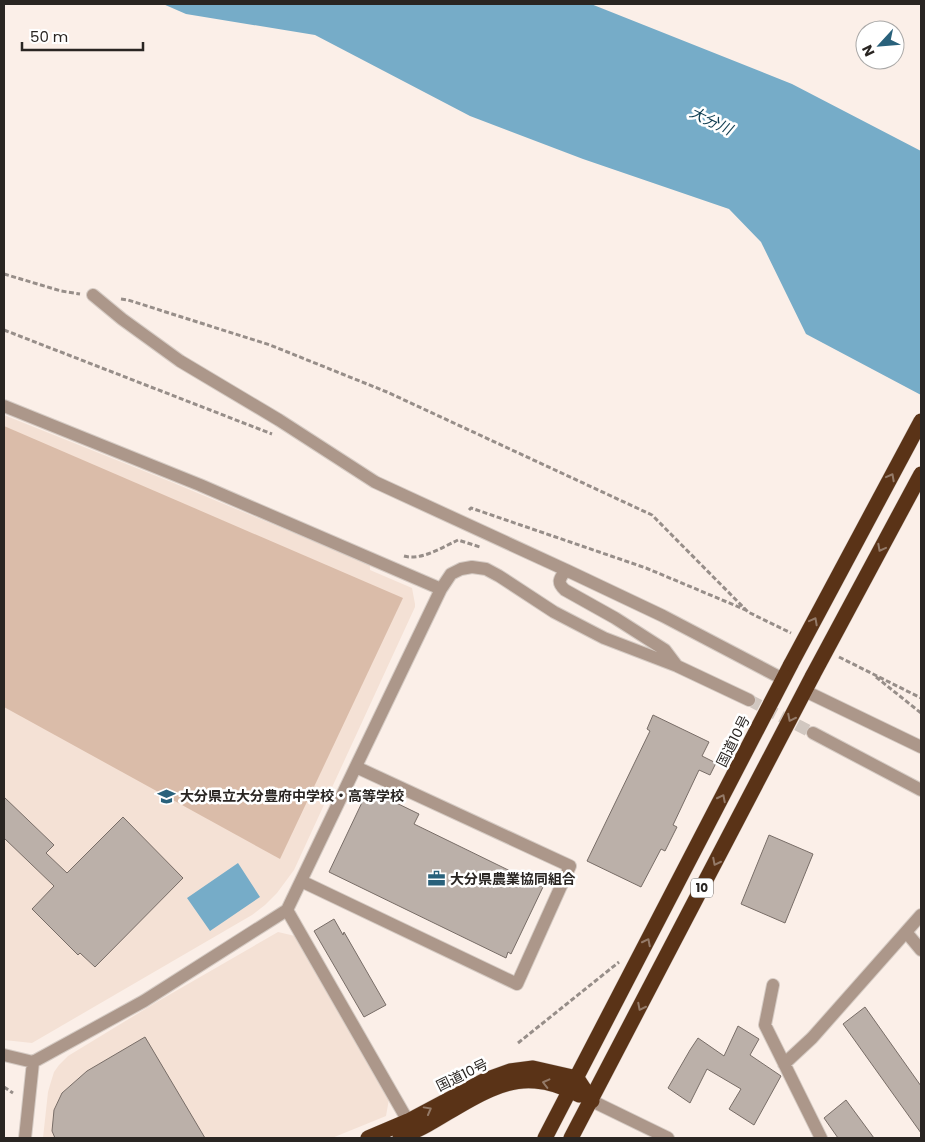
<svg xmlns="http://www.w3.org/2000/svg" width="925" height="1142" viewBox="0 0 925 1142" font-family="Poppins,'Noto Sans JP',sans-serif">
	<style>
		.built { fill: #f4e1d5 }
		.green { fill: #dabca9 }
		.water { fill: #76acc8 }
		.building { fill: #bbb0a9; stroke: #786d67 }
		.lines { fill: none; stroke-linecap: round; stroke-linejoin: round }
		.minor-tunnel { stroke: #d1c7c0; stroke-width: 12; stroke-dasharray: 12 6; stroke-linecap: butt }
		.minor-casing { stroke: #d5cbc4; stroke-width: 14 }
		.highway-casing { stroke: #d5cbc4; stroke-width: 16 }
		.path { stroke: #978e89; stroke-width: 3; stroke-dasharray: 5 2.5; stroke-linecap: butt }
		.minor { stroke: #ac978a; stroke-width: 12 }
		.highway { stroke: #5a3317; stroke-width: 15 }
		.highway-bridge-casing { stroke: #d5cbc4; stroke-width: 16; stroke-linecap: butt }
		.highway-bridge { stroke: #5a3317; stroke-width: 15 }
		.oneway { stroke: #947a68 }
		.labels { text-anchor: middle; stroke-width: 5; stroke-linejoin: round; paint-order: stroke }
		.shield { fill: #fff; stroke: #696664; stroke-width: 1 }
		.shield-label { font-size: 12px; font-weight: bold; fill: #292522 }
		.street-label { font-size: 14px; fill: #292522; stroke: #fff }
		.poi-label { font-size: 14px; font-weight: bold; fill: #292522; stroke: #fff; text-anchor: start }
		.water-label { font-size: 15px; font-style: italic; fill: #103e52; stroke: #fff }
	</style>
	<rect width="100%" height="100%" fill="#fbefe8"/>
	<path class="built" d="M4 415 169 481 370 565V570L412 588 415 604V607L294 870 277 893 265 905 252 915 32 1043 4 1040Z
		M278 932 295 936 389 1099 386 1116 332 1138H43L48 1092 50 1085 54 1072 59 1065 68 1056 155 1003Z"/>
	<path class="green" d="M4 426 403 598 280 859 4 707Z"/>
	<path class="water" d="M163 4H591L792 84 921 151V395L806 334 761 242 729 209 583 159 470 116 315 35 186 14Z
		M238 863 260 897 210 931 187 898Z"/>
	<path class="building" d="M653 715 709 742 702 756 716 763 710 775 699 770 673 825 677 827 665 851 661 849 641 887 587 861 650 731 647 729Z
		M366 794 382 801 384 797 419 814 414 824 543 887 511 954 508 952 506 958 329 872Z
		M4 797 54 845 46 853 67 873 123 817 183 878 95 967 80 953 78 955 32 909 54 886 4 838Z
		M769 835 813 854 785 923 741 904Z
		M334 919 343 935 344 932 386 1005 364 1017 314 931Z
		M865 1007 921 1086V1133L843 1024Z
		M738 1026 759 1039 750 1055 781 1076 754 1125 729 1109 741 1089 707 1069 690 1103 668 1088 690 1050 698 1038 724 1056Z
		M145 1037 205 1138H55L52 1131 54 1110 62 1093 87 1071Z
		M846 1100 874 1138H838L824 1118Z"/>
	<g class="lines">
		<path class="minor-tunnel" d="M749 700 813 733"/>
		<defs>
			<path id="minor" d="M93 295 122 319 180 361 279 420 375 482 566 570
				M4 406 200 485 441 589
				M677 666 665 650 615 618 565 590C556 582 560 578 566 570L663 616 783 679
				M805 691 921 747
				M813 733 921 790
				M301 881 517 984 570 866 356 767
				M287 910 408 1121
				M906 932 921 950
				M773 985 765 1025 821 1138
				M4 1055 33 1062
				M784 1064 812 1038 921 915
				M592 1101 668 1138
				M25 1138 33 1062 144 1001 287 910 441 589 451 574 461 569 472 567 486 569 499 576 554 612 604 638 677 666 749 700"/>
			<path id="highway" d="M368 1138 408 1121 485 1080 510 1071 533 1068 577 1078 592 1101
				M400 1138C409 1134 418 1130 427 1125 458 1108 498 1077 535 1081 550 1082 566 1088 579 1095
				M545 1138 791 664
				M571 1138 813 675"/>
		</defs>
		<use href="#minor" class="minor-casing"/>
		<use href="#highway" class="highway-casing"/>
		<path class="path" d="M4 274 61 291 80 294
			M121 299 128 300 270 345 387 392 652 515 748 612 791 633
			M4 330 272 434
			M469 510 471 508 646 568 746 610
			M404 556C421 561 443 547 458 540L480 547
			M839 657 921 698
			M876 677 921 713
			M518 1043 619 962
			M4 1087 13 1093"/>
		<use href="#minor" class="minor"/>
		<use href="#highway" class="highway"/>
		<defs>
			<path id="highway-bridge" d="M791 664 921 421
				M813 675 921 474"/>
		</defs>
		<use href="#highway-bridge" class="highway-bridge-casing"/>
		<use href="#highway-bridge" class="highway-bridge"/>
	</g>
	<defs><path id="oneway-chevron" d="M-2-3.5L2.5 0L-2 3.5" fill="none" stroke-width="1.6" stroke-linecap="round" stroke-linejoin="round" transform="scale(1.25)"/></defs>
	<g class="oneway">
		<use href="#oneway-chevron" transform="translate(891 477) rotate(-62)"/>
		<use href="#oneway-chevron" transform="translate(881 548) rotate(118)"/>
		<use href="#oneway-chevron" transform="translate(814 621) rotate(-62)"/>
		<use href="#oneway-chevron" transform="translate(791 718) rotate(117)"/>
		<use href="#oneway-chevron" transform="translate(722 798) rotate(-63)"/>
		<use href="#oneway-chevron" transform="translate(716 862) rotate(117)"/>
		<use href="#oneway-chevron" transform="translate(647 942) rotate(-63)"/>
		<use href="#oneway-chevron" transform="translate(641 1007) rotate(117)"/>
		<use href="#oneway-chevron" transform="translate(546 1083) rotate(-166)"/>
		<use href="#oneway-chevron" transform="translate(428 1110) rotate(-29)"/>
	</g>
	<defs>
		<symbol id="school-bare" viewBox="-9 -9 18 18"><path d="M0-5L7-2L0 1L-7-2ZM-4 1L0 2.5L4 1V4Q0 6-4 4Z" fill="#29617b" stroke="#fff" stroke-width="2.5" paint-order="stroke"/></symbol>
		<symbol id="office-bare" viewBox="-9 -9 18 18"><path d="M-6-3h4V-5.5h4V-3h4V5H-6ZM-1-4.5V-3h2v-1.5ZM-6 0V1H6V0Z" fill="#29617b" stroke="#fff" stroke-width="2.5" paint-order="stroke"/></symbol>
	</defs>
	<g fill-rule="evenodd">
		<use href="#school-bare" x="154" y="784" width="25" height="25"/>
		<use href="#office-bare" x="424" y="866" width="25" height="25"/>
	</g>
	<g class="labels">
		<rect class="shield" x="691" y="878.5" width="22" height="19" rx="4"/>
		<g class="shield-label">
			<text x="702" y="892">10</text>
		</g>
		<g class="street-label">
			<text transform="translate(733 741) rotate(-63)" y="5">国道10号</text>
			<text transform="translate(462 1075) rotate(-26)" y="5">国道10号</text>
		</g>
		<g class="poi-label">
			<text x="180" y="801">大分県立大分豊府中学校・高等学校</text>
			<text x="450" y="884">大分県農業協同組合</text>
		</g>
		<g class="water-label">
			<text transform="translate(711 121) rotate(26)" y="5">大分川</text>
		</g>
	</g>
	<rect width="925" height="1142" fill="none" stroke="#292522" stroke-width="10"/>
	<g transform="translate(880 45) rotate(244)"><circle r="24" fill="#ffffff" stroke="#a9a8a7"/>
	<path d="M0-4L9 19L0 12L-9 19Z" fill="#29617b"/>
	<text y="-8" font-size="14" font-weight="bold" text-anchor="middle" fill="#292522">N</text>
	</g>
	<path d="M22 42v8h121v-8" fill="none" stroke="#292522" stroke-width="2.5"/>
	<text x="30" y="42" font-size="15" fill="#292522" stroke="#ffffff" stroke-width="4" paint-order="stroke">50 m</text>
</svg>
